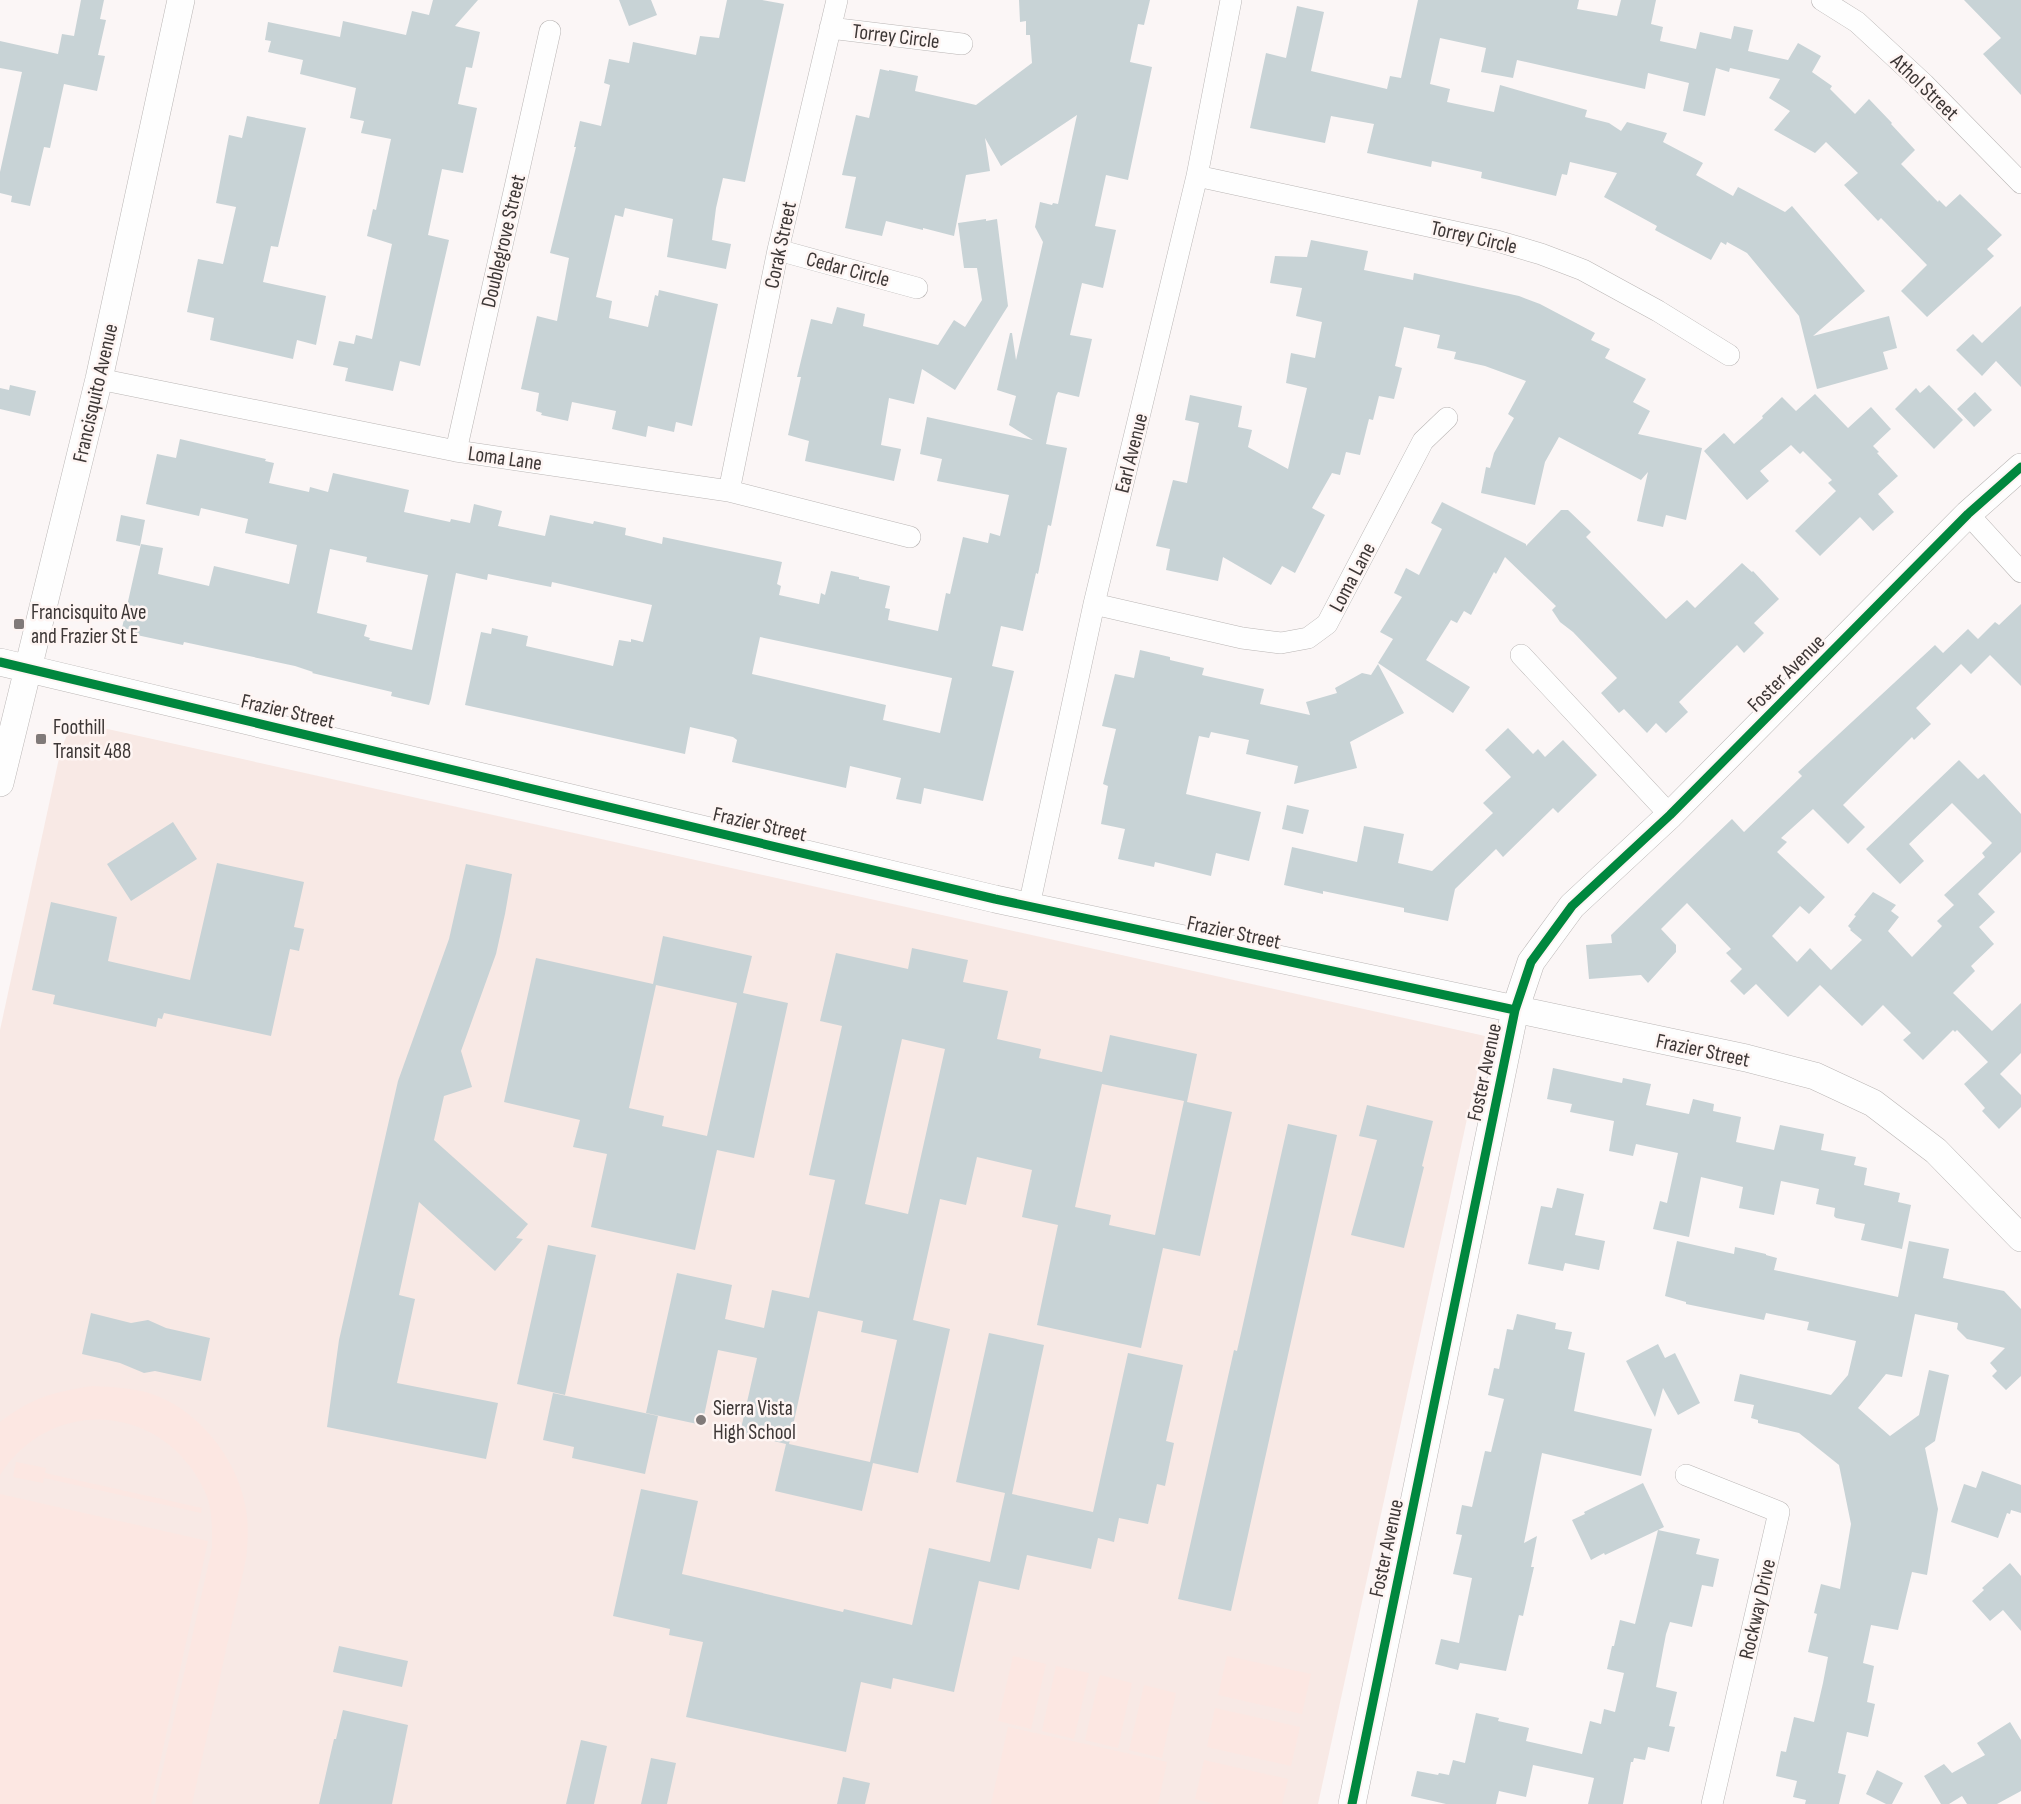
<svg xmlns="http://www.w3.org/2000/svg" width="2021" height="1804" viewBox="0 0 2021 1804" font-family="'Sofia Sans Condensed',sans-serif">
	<style>
		.built { fill: #f8e9e5 }
		.green { fill: #fce7e2 }
		.building { fill: #c8d3d6; fill-rule: evenodd }
		.lines { fill: none; stroke-linecap: round; stroke-linejoin: round }
		.minor-casing { stroke: #bab6b5; stroke-width: 22 }
		.tertiary-casing { stroke: #bab6b5; stroke-width: 28 }
		.minor { stroke: #fefefe; stroke-width: 21 }
		.tertiary { stroke: #fefefe; stroke-width: 27 }
		.cycleway-casing { stroke: #fef5f3; stroke-width: 13 }
		.cycleway { stroke: #00873e; stroke-width: 9 }
		.poi-dot { fill: #807a79; stroke: #fef5f3; stroke-width: 2 }
		.labels { text-anchor: middle; stroke-width: 5; stroke-linejoin: round; paint-order: stroke }
		.street-label { font-size: 21px; fill: #3d3736; stroke: #fef5f3 }
		.poi-label { font-size: 21px; fill: #3d3736; stroke: #fef5f3; text-anchor: start }
	</style>
	<rect width="100%" height="100%" fill="#fbf6f6"/>
	<path class="built" d="M94 726 1485 1036 1318 1804H0V1030L61 749 68 733Z"/>
	<path class="green" d="M93 1386C112 1387 131 1388 149 1393 196 1408 235 1455 245 1504 249 1522 248 1541 246 1559L192 1804H155L212 1548C212 1531 213 1511 206 1494 168 1405 53 1392 0 1475V1422C33 1397 53 1392 93 1386Z
		M16 1462 46 1468 45 1473 202 1508 201 1513 44 1478 43 1483 13 1477Z
		M0 1494 208 1541 151 1804H0Z
		M1013 1656 1046 1664 1031 1729 998 1721Z
		M1227 1656 1311 1674 1302 1714 1218 1695Z
		M1056 1666 1089 1673 1074 1739 1042 1731Z
		M1100 1675 1132 1683 1118 1748 1085 1740Z
		M1144 1685 1176 1693 1162 1758 1129 1750Z
		M1215 1708 1300 1727 1291 1766 1207 1747Z
		M1008 1727 1167 1762 1158 1804H991Z
		M1204 1760 1288 1779 1282 1804H1215L1195 1799Z"/>
	<path class="building" d="M81 0H104L100 19 106 20 98 55 105 56 97 91 64 84 50 148 44 147 30 206 11 202 12 196 0 193V172L22 72 0 68V41L58 54 62 34 74 36Z
		M433 0H478L455 26 480 32 472 68 466 67 458 104 477 108 463 173 442 169 428 235 449 240 420 366 400 361 393 391 345 381 348 368 333 365 339 341 354 344 356 335 372 339 392 244 367 236 373 209 376 210 391 139 361 133 364 121 350 118 356 88 300 74 303 60 268 52 271 41 265 40 268 22 340 37 343 21 406 35 412 11 429 15Z
		M619 0H651L657 15 629 26Z
		M727 0H762L784 4 745 182 723 178 716 208 712 240 731 244 726 269 667 257 673 219 625 208 623 217 615 215 596 297 612 301 609 318 648 327 655 295 658 296 659 290 718 304 692 426 676 422 674 432 648 426 646 437 612 429 616 411 572 402 568 421 541 415 542 413 536 411 539 393 521 389 537 316 557 321 569 258 550 253 576 147H574L580 121 601 126 610 85 604 83 609 59 629 63 633 42 696 55 700 36 719 38Z
		M1019 0H1150L1144 25 1138 24 1130 62 1152 67 1128 180 1106 175 1095 226 1116 230 1103 288 1082 283 1070 335 1092 339 1079 397 1058 392 1056 396 1046 444 1067 448 1051 526 1048 525 1038 574 1036 573 1023 631 1001 626 992 666 1014 671 983 801 924 788 921 804 896 799 901 778 850 766 846 788 732 762 737 740 733 737 690 727 685 754 465 705 481 632 491 634 492 628 528 636 526 646 613 666 619 640 631 642V639L643 642 652 605 552 582 551 587 488 574 487 580 456 573 431 699 429 705 391 696 392 692 312 673 313 672 295 666 184 642 183 645 132 634 133 630 122 628 141 544 163 548 158 574 209 586 214 566 289 584 297 545 245 533 248 519 201 508 199 516 146 504 157 454 176 458 180 439 266 459 265 461 274 463 269 483 309 492 310 487 328 492 333 473 409 490 404 512 450 522 451 519 470 523 474 504 502 511 498 526 545 536 550 515 593 524 594 521 626 528 625 535 662 544 663 537 782 562 777 584 781 586 779 595 819 604 821 593 825 595 831 571 859 577V579L890 586 885 608 890 609 888 620 938 631 946 593 950 594 963 537 988 543 990 533 1000 536 1009 495 937 481 942 459 920 454 927 417 1033 440 1009 425 1016 396 997 390 1010 333H1012L1016 360 1043 242 1035 227 1040 202 1052 205 1053 203 1058 204 1077 115 1001 166 985 138 990 171 966 175 954 236 923 228V230L886 221 882 236 845 228 856 177 842 175 856 115 869 118 880 69 889 71V70L918 76 915 91 976 105 1032 63 1030 35H1026V21L1020 22ZM330 549 367 557 366 562 428 575 412 650 369 640 370 638 364 636 367 625 317 613ZM760 637 952 678 940 733 883 720 886 705 752 674Z
		M1418 0H1579L1577 9 1617 16 1621 0H1656L1651 24 1663 27 1660 41 1696 49 1700 32 1731 39 1734 26 1753 30 1748 51 1788 60 1798 43 1821 56 1812 72 1832 86 1830 89 1855 114 1869 99 1892 123 1891 124 1915 150 1901 164 1938 202 1939 200 1946 207 1960 194 2002 235 1987 249 1994 256 1927 317 1901 291 1927 265 1881 218 1878 221 1844 185 1858 173 1826 142 1815 153 1774 130 1790 111 1769 98 1780 79 1730 68 1729 72 1716 68 1705 116 1683 111 1689 83 1648 73 1645 89 1517 60 1513 78 1481 72 1486 48 1440 38 1430 84 1450 89 1447 102 1494 112 1500 85 1587 110 1585 117 1609 123 1621 131 1627 122 1667 133 1663 142 1703 163 1696 175 1733 196 1738 187 1785 212 1792 206 1865 291 1813 336 1889 316 1897 348 1883 352 1888 369 1817 389 1799 316 1747 253 1727 242 1726 245 1721 242 1711 260 1655 230 1657 226 1604 197 1617 173 1570 162 1567 175 1562 174 1556 196 1481 178 1482 172 1432 161 1431 167 1367 153 1374 124 1331 116 1325 143 1250 128 1266 53 1286 58 1297 6 1324 12 1311 71 1387 89 1390 76 1401 78Z
		M1964 0H2021V95L1983 54 2001 38Z
		M247 116 306 128 278 247 271 246 263 282 326 296 316 345 297 340 293 359 210 340 214 318 187 312 198 259 223 264 236 207 216 203 229 135 242 138Z
		M986 219V221L997 219 1008 306 955 390 922 369 914 404 889 398 881 445 901 449 894 481 805 461 809 441 788 435 801 377H797L811 319 832 324 837 307 865 314 863 326 938 345 954 320 965 327 982 300 977 268H964L958 223Z
		M1311 240 1368 251 1364 270 1413 280 1414 273 1519 296 1540 304 1595 333 1591 340 1610 349 1605 358 1646 379 1633 402 1650 411 1638 434 1702 448 1686 520 1666 515 1663 527 1637 521 1648 472 1641 480 1559 437 1545 462 1535 505 1481 493 1486 467 1490 468 1494 453 1514 418 1508 414 1526 381 1485 366 1454 359 1456 352 1437 348 1440 335 1404 327 1395 366 1402 368 1394 399 1379 396 1373 420 1369 419 1360 455 1346 452 1340 475 1332 473 1312 508 1325 515 1295 573 1282 566 1271 585 1223 557 1218 581 1166 570 1170 549 1156 546 1173 480 1187 483 1199 423 1185 420 1190 395 1242 406 1238 427 1252 430 1248 447 1288 469 1307 388 1286 383 1291 353 1315 358 1322 322 1296 316 1302 288 1270 283 1275 256 1307 257Z
		M2021 306V387L1996 361 1982 376 1956 350 1973 334 1982 343Z
		M10 385 36 391 30 416 0 409V388L9 390Z
		M1929 385 1963 420 1934 449 1895 409 1916 388 1920 393Z
		M1975 392 1992 410 1974 427 1957 409Z
		M1815 394 1848 428 1871 407 1891 429 1873 446 1879 452 1877 453 1898 476 1878 494 1894 512 1873 531 1860 517 1820 556 1795 531 1836 491 1828 483 1832 480 1803 451 1800 454 1791 445 1760 471 1769 481 1747 500 1704 451 1724 433 1734 444 1763 418 1762 416 1782 397 1796 411Z
		M1442 502 1526 544V546L1561 510H1568L1591 532 1586 537 1666 619 1687 600 1695 608 1742 563 1752 572 1753 571 1779 599 1754 623 1764 633 1744 653 1737 645 1679 702 1688 712 1666 733 1656 723 1647 733 1624 709 1619 713 1601 693 1617 678 1573 632 1560 622 1552 610 1556 606 1505 557 1496 574 1494 572 1471 615 1464 611 1457 623 1451 620 1426 660 1470 687 1453 713 1378 663 1393 639 1380 632 1402 597 1394 593 1406 568 1419 575 1442 529 1431 523Z
		M121 515 145 520 140 546 116 541Z
		M2021 604V686L1990 655 1971 674 1961 664 1916 708 1931 724 1914 740 1912 737 1843 805 1865 827 1848 844 1813 809 1781 838 1787 842 1777 852 1825 897 1809 914 1800 906 1772 936 1797 962 1810 948 1831 970 1862 940 1850 930 1851 929 1848 926 1856 916 1854 915 1873 892 1896 905 1891 911 1899 917 1888 931 1912 957 1942 926 1937 921 1954 905 1944 895 1985 857 1982 853 1992 843 1952 803 1909 844 1924 861 1900 884 1866 849 1959 760 1978 779 1984 774 2021 814V852L1978 894 1995 912 1979 927 1994 944 1971 966 1975 971 1953 993 1992 1031 2021 1003V1053L2000 1074 2021 1095V1107L1999 1129 1982 1111 1985 1108 1964 1084 1988 1062 1957 1030 1955 1032 1953 1030 1923 1060 1903 1040 1911 1033 1883 1005 1862 1026 1820 985 1788 1017 1756 984 1744 995 1730 981 1742 969 1726 953 1731 949 1687 903 1661 929 1676 945V952L1648 983 1641 975 1589 979 1586 945 1612 943 1611 935 1732 819 1744 832 1802 776 1798 772 1935 645 1943 653 1968 629 1978 639 1995 622 1999 625Z
		M1140 650 1170 657V660L1204 668 1202 675 1264 689 1260 704 1310 715 1306 702 1337 693 1335 688 1362 673 1371 675 1378 664 1404 713 1350 742 1357 768 1294 784 1298 766 1246 754 1249 740 1211 732 1209 738 1199 736 1186 794 1261 812 1249 861 1216 853 1211 876 1155 862 1154 867 1118 859 1125 829 1101 824 1108 786 1103 784 1116 729 1102 726 1115 674 1134 678Z
		M1508 728 1533 754 1538 749 1545 757 1563 740 1597 775 1558 813 1553 808 1503 857 1496 849 1455 889 1448 921 1404 912V908L1323 891V894L1284 885 1292 847 1357 862 1364 826 1404 834 1398 863 1432 871 1493 813 1483 803 1511 777 1485 750Z
		M1287 805 1309 810 1303 834 1282 829Z
		M173 822 197 859 131 901 107 864Z
		M217 863 304 882 294 927 304 929 299 951 290 949 271 1036 164 1013 162 1019 158 1018 156 1027 53 1004 55 995 32 990 51 902 117 917 108 961 190 980Z
		M466 864 512 874 505 914 496 954 461 1051 472 1087 444 1096 434 1140 528 1224 516 1238 523 1239 495 1271 419 1202 399 1295 415 1299 397 1383 498 1403 486 1459 327 1427 339 1340 398 1081 449 939Z
		M663 936 752 956 743 993 788 1003 754 1158 717 1150 695 1250 591 1227 607 1154 573 1147 580 1120 504 1102 536 958 653 984ZM656 985 737 1003 707 1136 662 1126 664 1116 629 1108Z
		M912 948 968 960 963 982 1008 991 997 1039 1041 1049 1039 1058 1102 1072 1110 1035 1197 1054 1187 1102 1232 1112 1200 1256 1163 1248 1141 1348 1037 1325 1058 1225 1022 1217 1032 1170 977 1157 966 1205 940 1199 913 1320 950 1329 918 1473 873 1463 862 1511 775 1491 786 1444 740 1433 757 1358 718 1350 702 1425 646 1413 677 1273 732 1285 725 1319 764 1328 772 1290 809 1298 835 1180 809 1175 842 1026 820 1021 836 953 908 969ZM902 1039 945 1049 908 1214 865 1204ZM1102 1084 1184 1101 1155 1235 1109 1225 1111 1215 1075 1207ZM818 1311 863 1321 861 1332 897 1340 870 1462 789 1444Z
		M1553 1068 1622 1083 1623 1078 1651 1084 1646 1105 1689 1114 1693 1099 1714 1104 1713 1111 1741 1117 1736 1142 1774 1150 1780 1125 1824 1134 1821 1150 1856 1157 1854 1165 1867 1168 1864 1185 1900 1193 1898 1202 1911 1205 1902 1249 1861 1240 1865 1224 1836 1218 1834 1216 1835 1208 1816 1204 1819 1189 1781 1181 1774 1215 1739 1208 1743 1187 1701 1177 1689 1237 1653 1229 1660 1201 1667 1203 1678 1153 1636 1144 1633 1156 1609 1151 1614 1121 1570 1112 1572 1104 1547 1099Z
		M1367 1105 1433 1121 1422 1166 1424 1167 1404 1248 1351 1235 1377 1140 1359 1136Z
		M1288 1124 1337 1135 1231 1611 1178 1599 1234 1350 1237 1351Z
		M1557 1188 1584 1194 1575 1235 1605 1241 1599 1270 1565 1263 1563 1271 1528 1264 1541 1206 1552 1208Z
		M1677 1241 1734 1254 1735 1247 1766 1254V1255L1777 1258 1774 1270 1898 1297 1909 1241 1949 1249 1943 1278 2004 1291 2021 1309V1376L2006 1390 1992 1376 1997 1371 1990 1363 2005 1348 1967 1339 1957 1329 1958 1323 1915 1314 1902 1377 1886 1374 1858 1408 1890 1436 1919 1415 1929 1370 1949 1375 1935 1441 1925 1448 1938 1509 1927 1575 1912 1572 1898 1630 1871 1625 1863 1663 1874 1666 1867 1702 1875 1704 1868 1737 1847 1732 1838 1773 1846 1775 1839 1804H1805L1806 1800 1793 1797 1797 1781 1776 1776 1781 1751 1786 1752 1794 1717 1814 1722 1823 1683 1828 1657 1808 1652 1817 1614 1814 1613 1821 1584 1840 1589 1851 1524 1839 1465 1799 1433 1758 1423V1420L1751 1418 1754 1405 1734 1401 1740 1374 1831 1395 1848 1375 1856 1341 1807 1330 1809 1322 1766 1313 1764 1320 1686 1304V1302L1665 1296Z
		M548 1245 596 1255 565 1395 517 1384Z
		M91 1313 131 1323 148 1320 166 1328 210 1338 201 1381 155 1371 144 1373 120 1363 82 1354Z
		M1517 1314 1556 1323 1555 1329 1572 1332 1568 1349 1585 1353 1574 1411 1652 1429 1641 1476 1542 1453 1524 1543 1537 1536 1531 1567H1534L1523 1616 1519 1615 1506 1671 1460 1663 1458 1670 1435 1664 1441 1639 1459 1643 1472 1578 1453 1574 1462 1535 1456 1534 1462 1505 1472 1507 1485 1451 1491 1452 1504 1399 1488 1395 1494 1368 1499 1369 1507 1329 1513 1330Z
		M989 1333 1044 1345 1012 1494 1093 1512 1128 1353 1183 1365 1166 1441 1174 1443 1165 1486 1157 1484 1148 1524 1119 1518 1114 1542 1098 1538 1091 1569 1027 1555 1019 1590 979 1581 954 1692 893 1678 891 1689 861 1682 846 1752 686 1717 703 1642 669 1635 670 1629 613 1616 641 1489 698 1501 682 1574 843 1612 844 1609 912 1625 929 1548 990 1562 1005 1493 956 1482Z
		M1658 1344 1665 1358 1675 1353 1700 1403 1678 1415 1663 1388 1655 1417 1626 1361Z
		M553 1393 658 1416 645 1474 572 1458 574 1447 543 1440Z
		M1982 1471 2021 1485V1513L2011 1510 2010 1514 2007 1513 1998 1538 1951 1522 1964 1484 1976 1488Z
		M1643 1483 1664 1527 1658 1530 1700 1539 1696 1554 1719 1559 1713 1587 1702 1585 1692 1627 1670 1622 1666 1634 1656 1687 1677 1692 1669 1726 1675 1727 1669 1752 1648 1747 1645 1760 1634 1758 1633 1762H1631L1623 1804H1588L1594 1778 1533 1765 1526 1797 1499 1791 1496 1804H1446L1411 1796 1417 1771 1438 1775 1439 1773 1449 1775 1453 1760 1465 1763 1476 1713 1499 1718 1498 1721 1529 1728 1526 1741 1582 1754 1590 1721 1601 1724 1604 1709 1615 1712 1624 1673 1607 1669 1612 1646H1614L1620 1620 1635 1624 1658 1530 1605 1555 1604 1553 1591 1560 1572 1520 1585 1514 1584 1512Z
		M2010 1563 2021 1576V1631L2003 1610 1990 1621 1972 1601 1984 1590 1982 1588Z
		M339 1646 408 1661 402 1687 333 1672Z
		M343 1710 408 1725 392 1804H319L334 1739H336Z
		M2010 1722 2021 1740V1791L1997 1804H1967L1962 1796 1949 1804H1941L1924 1776 1944 1764 1952 1773 1985 1755 1977 1743Z
		M581 1740 607 1746 594 1804H566Z
		M651 1758 676 1763 667 1804H641Z
		M1877 1770 1903 1783 1892 1804H1886L1866 1794Z
		M843 1777 870 1783 865 1804H837Z"/>
	<g class="lines">
		<defs>
			<path id="minor" d="M1822 0 1857 22 1924 84 2021 183
				M830 28 962 44
				M1197 176 1497 241 1541 254 1583 270 1658 311 1729 355
				M778 250 917 288
				M99 379 456 451 729 491 910 537
				M456 451 550 31
				M729 491 778 250 837 0
				M1968 514 2021 572
				M1094 604 1242 638 1281 643 1308 638 1327 624 1423 441 1447 418
				M1521 655 1670 815
				M1029 906 1094 604 1197 176 1231 0
				M1686 1475 1779 1512 1712 1804"/>
			<path id="tertiary" d="M0 662 995 899 1746 1058 1815 1076 1873 1103 1936 1151 2021 1238
				M0 783 99 379 181 0
				M1352 1804 1515 1010 1531 962 1572 906 1670 815 1968 514 2021 467"/>
		</defs>
		<use href="#minor" class="minor-casing"/>
		<use href="#tertiary" class="tertiary-casing"/>
		<use href="#minor" class="minor"/>
		<use href="#tertiary" class="tertiary"/>
		<defs>
			<path id="cycleway" d="M0 662 995 899 1515 1010
				M1352 1804 1515 1010 1531 962 1572 906 1670 815 1968 514 2021 467"/>
		</defs>
		<use href="#cycleway" class="cycleway-casing"/>
		<use href="#cycleway" class="cycleway"/>
	</g>
	<g class="poi-dot">
		<rect x="13" y="618" width="12" height="12" rx="3"/>
		<rect x="35" y="733" width="12" height="12" rx="3"/>
		<circle cx="701" cy="1420" r="6"/>
	</g>
	<g class="labels">
		<g class="street-label">
			<text transform="translate(896 36) rotate(7)" y="7">Torrey Circle</text>
			<text transform="translate(1925 87) rotate(44)" y="7">Athol Street</text>
			<text transform="translate(1474 237) rotate(13)" y="7">Torrey Circle</text>
			<text transform="translate(503 241) rotate(-77)" y="7">Doublegrove Street</text>
			<text transform="translate(780 245) rotate(-78)" y="7">Corak Street</text>
			<text transform="translate(848 269) rotate(15)" y="7">Cedar Circle</text>
			<text transform="translate(95 393) rotate(-77)" y="7">Francisquito Avenue</text>
			<text transform="translate(1131 453) rotate(-76)" y="7">Earl Avenue</text>
			<text transform="translate(505 458) rotate(8)" y="7">Loma Lane</text>
			<text transform="translate(1352 577) rotate(-62)" y="7">Loma Lane</text>
			<text transform="translate(1786 673) rotate(-45)" y="7">Foster Avenue</text>
			<text transform="translate(288 711) rotate(13)" y="7">Frazier Street</text>
			<text transform="translate(760 824) rotate(13)" y="7">Frazier Street</text>
			<text transform="translate(1234 932) rotate(12)" y="7">Frazier Street</text>
			<text transform="translate(1703 1050) rotate(12)" y="7">Frazier Street</text>
			<text transform="translate(1484 1072) rotate(-78)" y="7">Foster Avenue</text>
			<text transform="translate(1386 1548) rotate(-78)" y="7">Foster Avenue</text>
			<text transform="translate(1757 1609) rotate(-77)" y="7">Rockway Drive</text>
		</g>
		<g class="poi-label">
			<text x="31" y="619">Francisquito Ave<tspan x="31" dy="24">and Frazier St E</tspan></text>
			<text x="53" y="734">Foothill<tspan x="53" dy="24">Transit 488</tspan></text>
			<text x="713" y="1415">Sierra Vista<tspan x="713" dy="24">High School</tspan></text>
		</g>
	</g>
</svg>
